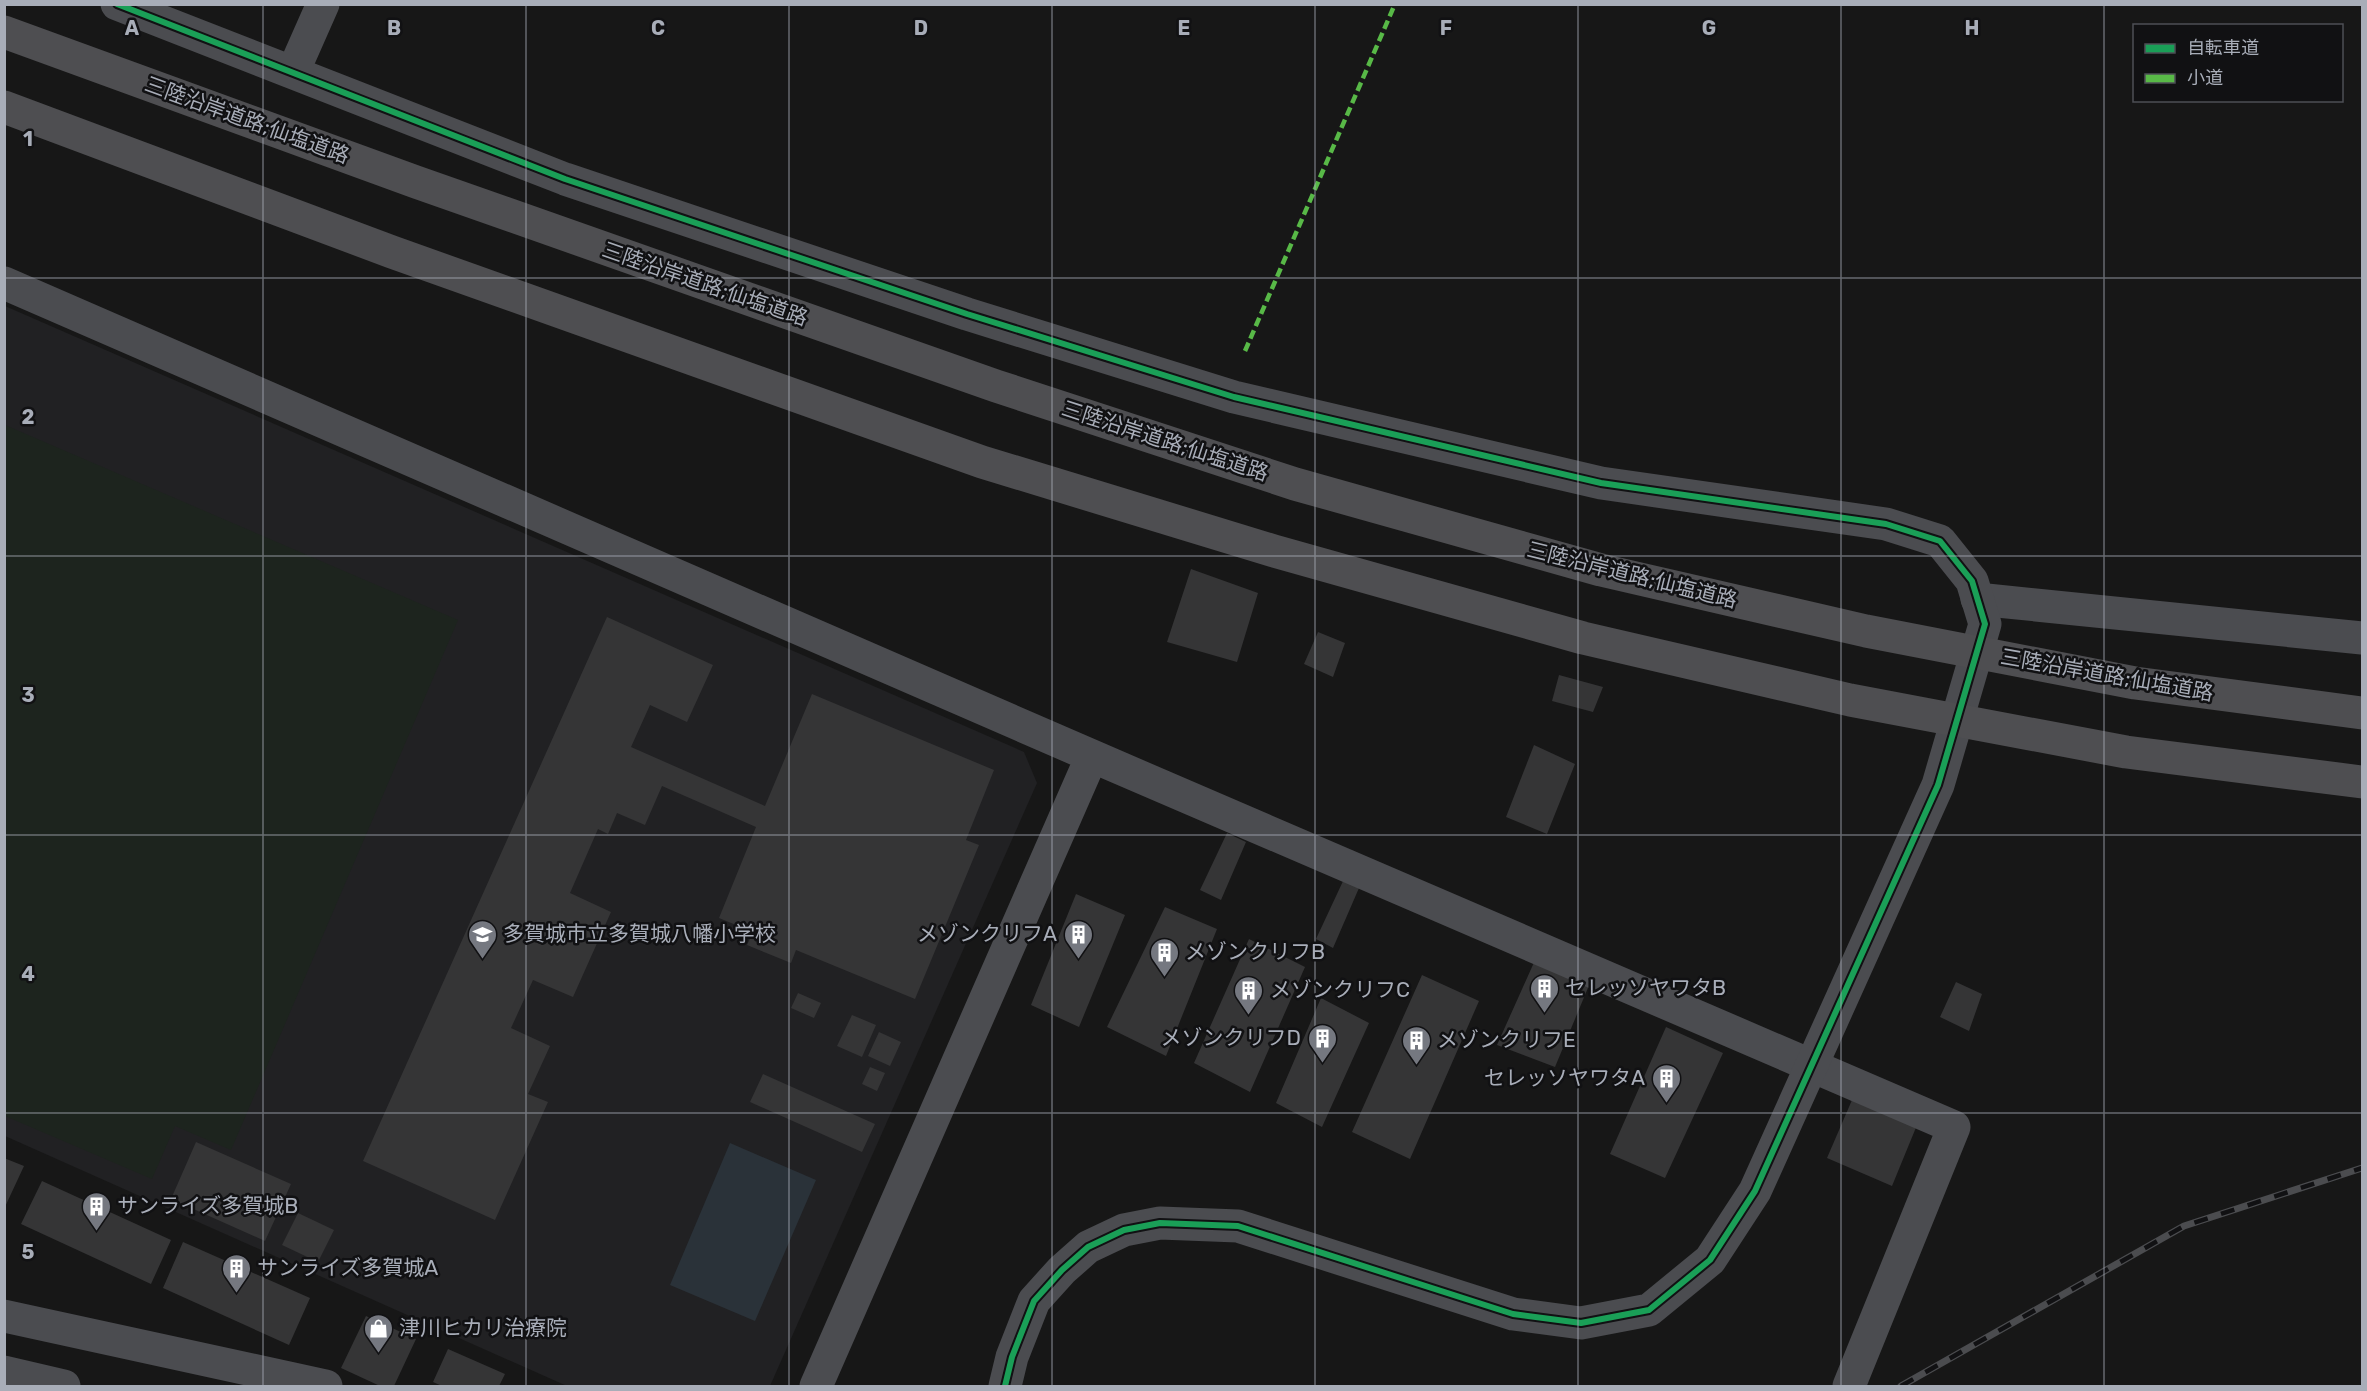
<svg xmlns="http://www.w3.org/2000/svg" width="2367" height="1391" viewBox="0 0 2367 1391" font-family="Rubik,'Noto Sans JP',sans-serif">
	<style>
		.built { fill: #212123 }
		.green { fill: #1d241e }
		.water { fill: #2a3239 }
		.building { fill: #353536 }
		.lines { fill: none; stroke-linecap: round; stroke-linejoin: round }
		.minor { stroke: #4b4c50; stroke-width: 33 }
		.tertiary { stroke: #4b4c50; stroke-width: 33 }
		.rail-casing { stroke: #4b4c4f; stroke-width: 7 }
		.rail { stroke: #111113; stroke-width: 4.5; stroke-dasharray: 14; stroke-linecap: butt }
		.motorway-bridge { stroke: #4e4e51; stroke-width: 33 }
		.quiet { stroke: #58b947; stroke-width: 4.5; stroke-dasharray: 9 4.5; stroke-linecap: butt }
		.cycleway-casing { stroke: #111113; stroke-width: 10 }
		.cycleway { stroke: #1a9f57; stroke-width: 6 }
		.grid { fill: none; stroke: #a8adb8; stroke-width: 1.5; stroke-opacity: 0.55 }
		.labels { text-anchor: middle; stroke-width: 5; stroke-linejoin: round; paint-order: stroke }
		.street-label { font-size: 21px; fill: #a8adb8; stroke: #111113 }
		.poi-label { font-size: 21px; fill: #a8adb8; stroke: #111113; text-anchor: start }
		.grid-label { font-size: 20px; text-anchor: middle; font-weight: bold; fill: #a8adb8; stroke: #111113; stroke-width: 5; stroke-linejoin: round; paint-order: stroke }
	</style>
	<rect width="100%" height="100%" fill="#171717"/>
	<path class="built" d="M5 306 1024 752 1037 783 770 1386H567L5 1136Z"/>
	<path class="green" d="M5 425 458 620 231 1150 175 1126 152 1179 5 1116Z"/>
	<path class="water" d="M730 1143 816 1180 755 1321 670 1285Z"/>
	<path class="building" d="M1191 569 1258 593 1237 662 1167 642Z
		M607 617 713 665 687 722 650 705 631 747 765 806 812 694 994 770 966 840 979 845 915 999 796 950 791 963 747 945 753 932 719 918 756 827 662 786 645 825 617 813 608 834 598 829 570 893 611 912 573 997 533 980 511 1028 550 1046 528 1094 548 1102 495 1220 363 1161Z
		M1318 632 1345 643 1333 677 1304 664Z
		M1559 675 1603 687 1593 712 1552 701Z
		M1534 745 1575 764 1547 834 1506 817Z
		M1227 833 1246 842 1221 900 1200 890Z
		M1344 879 1359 888 1333 948 1316 939Z
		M1076 894 1125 915 1079 1027 1031 1005Z
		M1165 907 1217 929 1166 1056 1107 1027Z
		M1249 939 1305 967 1250 1092 1194 1063Z
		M1536 958 1590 983 1555 1067 1497 1045Z
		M1422 975 1479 1001 1410 1159 1352 1132Z
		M1956 982 1982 994 1969 1031 1940 1017Z
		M798 993 821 1003 814 1018 791 1008Z
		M1321 998 1369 1023 1322 1127 1276 1103Z
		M852 1015 876 1025 862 1057 837 1046Z
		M1666 1027 1723 1053 1665 1178 1610 1154Z
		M879 1032 901 1042 890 1066 868 1056Z
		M870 1067 885 1073 877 1091 862 1084Z
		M763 1074 875 1124 862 1152 750 1102Z
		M1852 1100 1917 1125 1892 1186 1827 1158Z
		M196 1142 291 1184 265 1241 171 1199Z
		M4 1158 24 1166 4 1209Z
		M42 1181 171 1240 151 1284 21 1224Z
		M298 1213 334 1230 318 1262 282 1245Z
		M183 1242 310 1298 289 1345 163 1288Z
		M366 1316 416 1339 394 1386H380L341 1368Z
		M448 1349 505 1374 499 1386H442L433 1382Z"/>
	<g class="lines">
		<path class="minor" d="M4 283 1092 756 1954 1127 1849 1386
			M1977 599 2362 638
			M4 1316 326 1386
			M816 1386 1092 756"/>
		<path class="tertiary" d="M117 4 565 179 967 314 1234 397 1601 483 1886 524 1940 541 1972 581 1985 624 1938 785 1755 1191 1710 1260 1649 1310 1581 1323 1513 1314 1238 1226 1160 1223 1124 1230 1088 1247 1062 1270 1034 1301 1012 1357 1005 1386
			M293 72 323 4
			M4 1372 64 1386"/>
		<defs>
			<path id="rail" d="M1901 1386 2184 1226 2362 1168"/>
		</defs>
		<use href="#rail" class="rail-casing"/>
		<use href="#rail" class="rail"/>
		<path class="motorway-bridge" d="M4 32 416 182 996 386 1295 484 1601 570 1866 631 2135 683 2362 713
			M4 107 392 252 982 462 1274 551 1583 638 1850 700 2126 752 2362 782"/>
		<path class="quiet" d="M1245 351 1395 4"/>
		<defs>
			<path id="cycleway" d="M117 4 565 179 967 314 1234 397 1601 483 1886 524 1940 541 1972 581 1985 624 1938 785 1755 1191 1710 1260 1649 1310 1581 1323 1513 1314 1238 1226 1160 1223 1124 1230 1088 1247 1062 1270 1034 1301 1012 1357 1005 1386"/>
		</defs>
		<use href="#cycleway" class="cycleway-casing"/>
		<use href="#cycleway" class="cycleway"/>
	</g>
	<path class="grid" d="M263 4V1386M526 4V1386M789 4V1386M1052 4V1386M1315 4V1386M1578 4V1386M1841 4V1386M2104 4V1386M4 278H2362M4 556H2362M4 835H2362M4 1113H2362"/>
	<defs>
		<symbol id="school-pin" viewBox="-11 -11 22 30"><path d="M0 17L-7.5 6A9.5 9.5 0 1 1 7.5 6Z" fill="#757880" stroke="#111113"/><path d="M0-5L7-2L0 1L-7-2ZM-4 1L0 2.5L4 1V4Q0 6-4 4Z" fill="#fff"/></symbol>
		<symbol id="building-pin" viewBox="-11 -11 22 30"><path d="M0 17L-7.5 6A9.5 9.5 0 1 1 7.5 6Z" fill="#757880" stroke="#111113"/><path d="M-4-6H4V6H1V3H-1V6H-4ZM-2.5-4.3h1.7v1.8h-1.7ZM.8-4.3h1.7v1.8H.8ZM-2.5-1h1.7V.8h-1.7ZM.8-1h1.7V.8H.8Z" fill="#fff"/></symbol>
		<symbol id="shop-pin" viewBox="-11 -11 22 30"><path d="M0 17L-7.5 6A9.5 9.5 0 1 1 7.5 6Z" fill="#757880" stroke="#111113"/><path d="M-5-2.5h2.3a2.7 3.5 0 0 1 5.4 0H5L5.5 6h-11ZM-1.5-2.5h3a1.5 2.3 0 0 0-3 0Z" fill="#fff"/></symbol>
	</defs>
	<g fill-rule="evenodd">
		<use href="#school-pin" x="466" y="918" width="33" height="45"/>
		<use href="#building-pin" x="1062" y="918" width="33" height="45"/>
		<use href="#building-pin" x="1148" y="936" width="33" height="45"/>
		<use href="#building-pin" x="1528" y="972" width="33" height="45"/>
		<use href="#building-pin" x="1232" y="974" width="33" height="45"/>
		<use href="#building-pin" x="1306" y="1022" width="33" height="45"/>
		<use href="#building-pin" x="1400" y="1024" width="33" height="45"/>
		<use href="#building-pin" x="1650" y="1062" width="33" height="45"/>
		<use href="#building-pin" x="80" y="1190" width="33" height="45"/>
		<use href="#building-pin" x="220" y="1252" width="33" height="45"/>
		<use href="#shop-pin" x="362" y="1312" width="33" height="45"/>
	</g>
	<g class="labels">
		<g class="street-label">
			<text transform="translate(247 120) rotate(20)" y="7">三陸沿岸道路;仙塩道路</text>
			<text transform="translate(705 284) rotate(19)" y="7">三陸沿岸道路;仙塩道路</text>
			<text transform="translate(1165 441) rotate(18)" y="7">三陸沿岸道路;仙塩道路</text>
			<text transform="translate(1632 575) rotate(14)" y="7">三陸沿岸道路;仙塩道路</text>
			<text transform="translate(2107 675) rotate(10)" y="7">三陸沿岸道路;仙塩道路</text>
		</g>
		<g class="poi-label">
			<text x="503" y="941">多賀城市立多賀城八幡小学校</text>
			<text x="1057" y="941" text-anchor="end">メゾンクリフA</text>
			<text x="1185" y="959">メゾンクリフB</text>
			<text x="1565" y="995">セレッソヤワタB</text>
			<text x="1270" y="997">メゾンクリフC</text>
			<text x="1301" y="1045" text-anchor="end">メゾンクリフD</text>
			<text x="1437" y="1047">メゾンクリフE</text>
			<text x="1645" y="1085" text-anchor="end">セレッソヤワタA</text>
			<text x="117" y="1213">サンライズ多賀城B</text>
			<text x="257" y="1275">サンライズ多賀城A</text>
			<text x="399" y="1335">津川ヒカリ治療院</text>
		</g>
	</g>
	<g class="grid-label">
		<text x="132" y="35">A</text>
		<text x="394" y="35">B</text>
		<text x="658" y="35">C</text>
		<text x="921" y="35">D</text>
		<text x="1184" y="35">E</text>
		<text x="1446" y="35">F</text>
		<text x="1709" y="35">G</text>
		<text x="1972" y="35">H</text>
		<text x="28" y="146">1</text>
		<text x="28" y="424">2</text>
		<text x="28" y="702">3</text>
		<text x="28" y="981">4</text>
		<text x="28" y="1259">5</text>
	</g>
	<rect width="2367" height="1391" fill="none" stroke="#a8adb8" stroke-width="12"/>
	<rect x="2133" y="24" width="210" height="78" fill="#111113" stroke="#4d4f55" stroke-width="1.5"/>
	<rect x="2145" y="44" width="30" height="9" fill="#1a9f57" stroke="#4d4f55" stroke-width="1.5"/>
	<text x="2187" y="54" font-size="18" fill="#a8adb8">自転車道</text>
	<rect x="2145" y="74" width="30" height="9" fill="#58b947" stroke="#4d4f55" stroke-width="1.5"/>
	<text x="2187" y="84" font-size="18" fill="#a8adb8">小道</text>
</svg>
